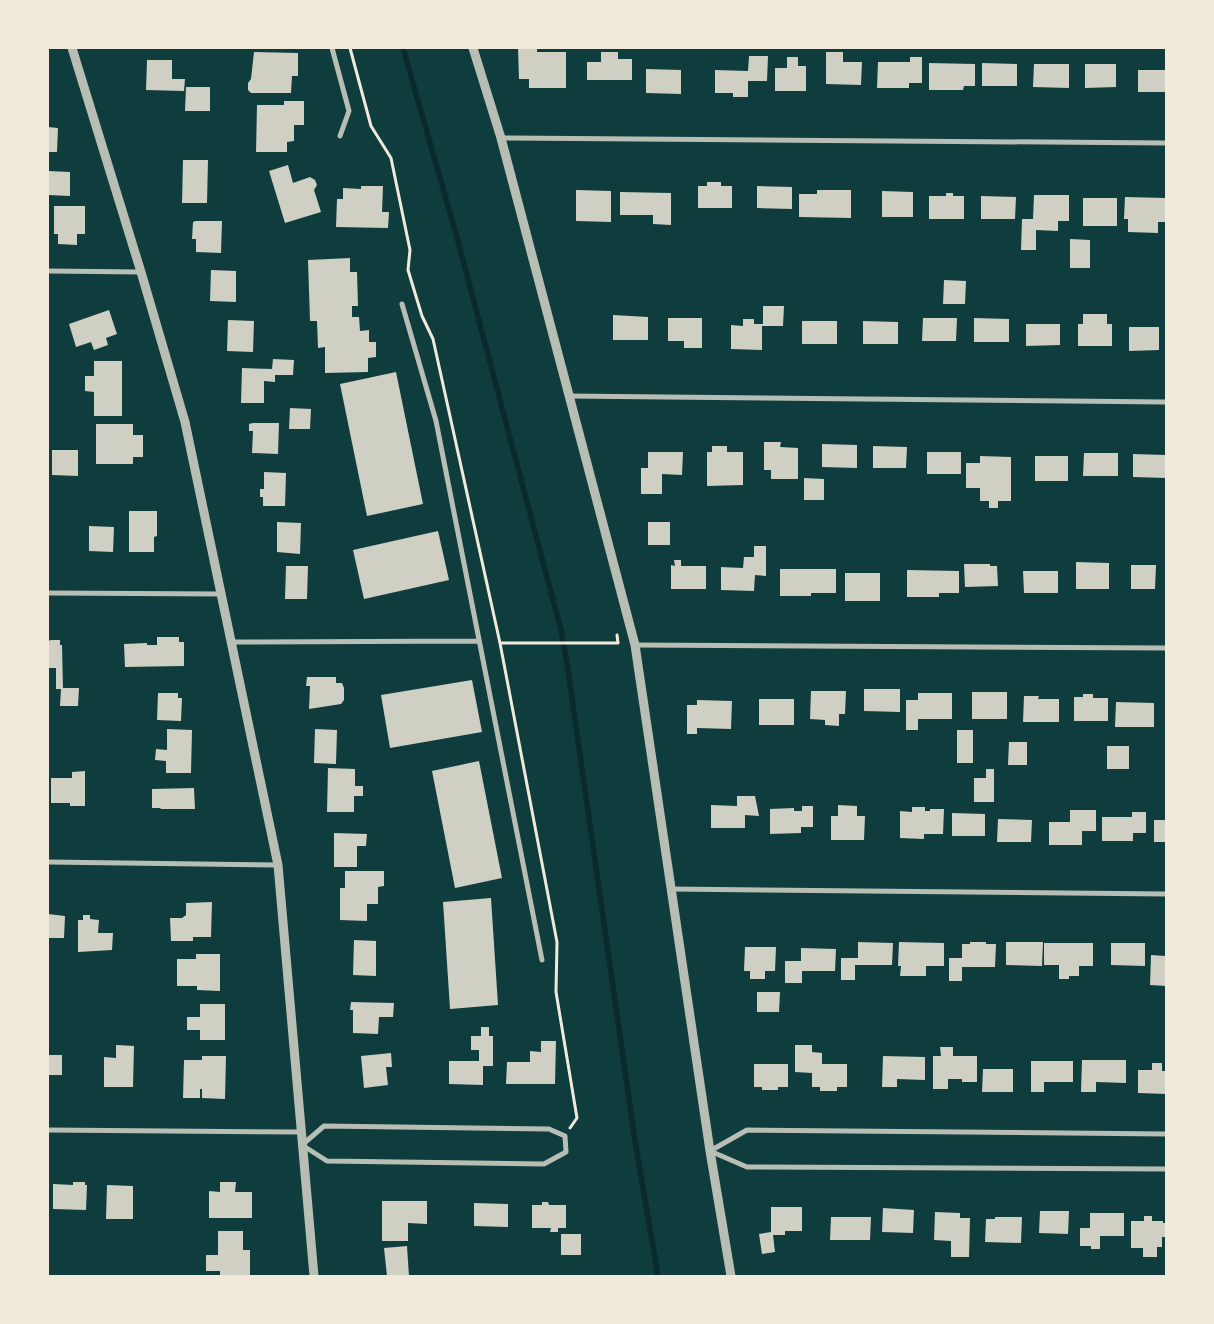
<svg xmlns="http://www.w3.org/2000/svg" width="1214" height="1324" viewBox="0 0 1214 1324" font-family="'Fira Sans',sans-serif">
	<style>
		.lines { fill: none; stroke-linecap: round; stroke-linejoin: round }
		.stream { stroke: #0a2a2b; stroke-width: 5.5 }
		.building { fill: #cfcfc3 }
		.path { stroke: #f1e9da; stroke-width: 3 }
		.minor { stroke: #b8beb3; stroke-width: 5 }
		.tertiary { stroke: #b8beb3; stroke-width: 9 }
	</style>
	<rect width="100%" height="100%" fill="#0f3d3e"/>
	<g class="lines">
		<path class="stream" d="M403 48 456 234 561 630 567 663 635 1141 658 1276"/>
	</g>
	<path class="building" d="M518 48H537V52H566V88H529V79H519Z
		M254 52 298 53V76H292L291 93H251L248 90V83L251 79Z
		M601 52H618V59H632V80H587V62H601Z
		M826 52H843V62H862L861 85 826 84Z
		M749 56H768L767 81H748V97H733V93H715V70L748 71Z
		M787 57H798V66H806V91H775V68H787Z
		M910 57H922V83H909V88H877L878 62H910Z
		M147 60H172V79H185L184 91 146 90Z
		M929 63 975 64V86H964L963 90H929Z
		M982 63 1017 64V86H982Z
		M1034 64H1069V88L1033 87Z
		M1085 64H1116V87L1085 88Z
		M646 69 681 70V94L646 93Z
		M1138 70H1166V92H1138Z
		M186 87H210V111H185Z
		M284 101H304V125H294V141L287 142V152H256L257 105H284Z
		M48 127 58 128 57 152H48Z
		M183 160H208L207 203H182Z
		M288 165 293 183 310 177 315 180 317 185 314 190 321 212 285 223 269 171Z
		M48 171 70 172V196L48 195Z
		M707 182H721V186H732V208H698V186H707Z
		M361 186H383L382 212H389L388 228 336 227 337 199H343V188L361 189Z
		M757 186 792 187V209L757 208Z
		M576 190 611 191V222L576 221Z
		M817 190H851V218L799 217V194H817Z
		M882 191 913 192V217H882Z
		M620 192 671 193V225L653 224V215H620Z
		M946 193H953V196H964V219H929V196H946Z
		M1034 195H1069V221H1058V231L1036 230V250H1021L1022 219H1033Z
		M981 196 1016 197 1015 219H981Z
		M1125 197 1166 198V222H1158V233L1128 232V219H1124Z
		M1083 198H1117V226H1083Z
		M54 206H85V234H77V245L58 244V234H54Z
		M196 221H222L221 253 196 252V239H192L193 222Z
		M1070 239 1090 240V268H1070Z
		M350 258V272H357L358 306H352V317H359L360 331 369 330V342H376V357L368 358V372L325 373V347L318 348 317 321H310L308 260Z
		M211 270 236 271V302L210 301Z
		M944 280 966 281 965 304H943Z
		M763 306H784L783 326H762V350L731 349V325L743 326V319H754V324H763Z
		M109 310 117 334 106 338 108 345 94 350 91 342 76 347 69 324Z
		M1083 314H1107V324H1112V346H1078V324H1083Z
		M613 315 648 317V340H613Z
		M668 318H702V348H684V341H668Z
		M923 318H957L956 341H922Z
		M974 318 1009 319V342H974Z
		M228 320 254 321 253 352 227 351Z
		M802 321H837V344H802Z
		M863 321 898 322V344H863Z
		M1026 324H1060V345L1026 346Z
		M1129 327H1159V350L1129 351Z
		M273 359 294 360 293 375H275V382L264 381V403H241L242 368 272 369Z
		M94 361H122V416H94V392L85 391V376H94Z
		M396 372 423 504 367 516 340 384Z
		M290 408 311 409 310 429H289Z
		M253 423H279L278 454 252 453 253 431H249V424Z
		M96 424H133V435H143V457H133V464H96Z
		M764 442H781L780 447 798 448V479H771V470H764Z
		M822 444 857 445V468L822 467Z
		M712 446H727V452H743V485L707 486V452H712Z
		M873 446 907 447 906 468H873Z
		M52 450H78V476L52 475Z
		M648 452H683L682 475 662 474V494H641V468H648Z
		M927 452H961V474H927Z
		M1084 453H1118V476H1083Z
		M1133 454 1166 455V478L1133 477Z
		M980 456 1011 457V501H998V508H989V501H980V488H966V463H980Z
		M1035 456H1068V481H1035Z
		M264 472 286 473 285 506H263V497H260V489H264Z
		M804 478 824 479V500H804Z
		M129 511H157V536L154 537V552H129Z
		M277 522 301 523 300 554 277 552Z
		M648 522H670V545H648Z
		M89 526 114 527 113 552 89 551Z
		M438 531 449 580 364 599 353 550Z
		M754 546H766V576L755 575 754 591 721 590V567L743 568 744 557H754Z
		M674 560H681V566H706V589H671V565L675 566Z
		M1076 562 1109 563V589H1076Z
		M964 564H990V566H997L998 586 965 587Z
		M1131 565H1156L1155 589H1131Z
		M286 566H308L307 599H285Z
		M780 569H836V593H811V596H780Z
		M907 570 959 571V593H939V597H907Z
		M1023 571H1058V593H1024Z
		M845 573H880V601H845Z
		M157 637H179V642H184V666L125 667 124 644 147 643V645H157Z
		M51 640H60V645H62L63 688H79L78 706H60L61 689H56V668H48V641Z
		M307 677H336V683H342L344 688V700L341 704 309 709 310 686H306Z
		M472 680 482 732 390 748 381 695Z
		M864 689H900V712L864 711Z
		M811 691H846L845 714H839V726L825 725V720L810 719Z
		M972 692H1007V719H972Z
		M158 693H178V698H182L181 721 157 720Z
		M918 693H952V719H918V730H906V700H918Z
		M1083 694H1093V698H1108V721H1074V697H1083Z
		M1024 696H1039L1038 699H1059V722H1023Z
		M759 699H794V725H759Z
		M697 700 732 701 731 729 697 728V734H687V705H697Z
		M1116 702 1154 703V727H1115Z
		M167 729 192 730 191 773H166V761L155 760 156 749 167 750Z
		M315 729 337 730 336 764 314 763Z
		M957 730H973V763H957Z
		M1009 742H1027V765H1008Z
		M1107 746H1129V769H1107Z
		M479 761 502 878 455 888 432 771Z
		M328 768 355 769V786H363V796H354V812H327Z
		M986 769H994V802H974V778H986Z
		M85 771V806H70V803H51V778H72V772Z
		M194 788 195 809H161L160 808H152V789Z
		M737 796H755L759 816 745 815V828H711V805L737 806Z
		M838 805 857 806V816H865L864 840H831V816H838Z
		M802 806H813V827H801V833L770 834V809L794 808V811H802Z
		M912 807H925V811H930V809H944L943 834H924V839L900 838V811L912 812Z
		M1070 810H1096V831H1082V845H1049V822H1070Z
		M1132 812H1146V833H1133V841H1102V817H1132Z
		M952 813 985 814V836H952Z
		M998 819 1032 820 1031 842H997Z
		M1154 820H1166V842H1154Z
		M334 833 367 834 366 846H357V867H334Z
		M345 871H384V886L378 887V904H367V921L340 920V888H345Z
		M491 898 498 1005 450 1009 443 902Z
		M212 902 211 937H193V941H171L170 918H182L186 915V903Z
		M48 914 65 916 64 938H48Z
		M83 915H90V919L99 920 98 933H113L112 950 78 952V920H83Z
		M354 940 376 941V976L353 975Z
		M858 942 893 943 892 965H855V980H841V958H858Z
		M899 942 944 943V966H926V976H900L901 966H898Z
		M970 942H986V944H996L995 967H962V981H949V958H962V944H970Z
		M1006 942H1043L1042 966 1006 965Z
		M1044 943H1093V966H1079V976H1069V979H1059V965H1044Z
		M1111 943H1145V966L1111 965Z
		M745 947H776L775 971H765V979H750V971H744Z
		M801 948 836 949 835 971H802V983H785V961H801Z
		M1165 949H1166V986L1150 985 1151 955 1165 956Z
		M196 954H220V991L197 990V986H177V959H196Z
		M757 992H780L779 1012H757Z
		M351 1002 394 1003 393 1017H379L378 1034 353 1033V1010H350Z
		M200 1004H225V1040H200V1030H187V1017H200Z
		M481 1027H489V1036H493V1066H483V1085L449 1084V1061H479V1050H471V1036H481Z
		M541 1041H556L555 1084H506L507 1062H530V1051L541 1052Z
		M116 1045 134 1046 133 1087H104V1057L116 1058Z
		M795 1045H812V1052L822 1053V1064H847V1087H837V1091H820V1087H812V1073L795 1072Z
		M940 1047H953V1056H977V1082H962V1079H948V1089H933V1056H941Z
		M391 1053 392 1067H386L388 1085 364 1088 361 1056Z
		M48 1055H62V1075H49Z
		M202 1056H226L225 1099 202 1098V1089H200V1098H183L184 1060H202Z
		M883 1056 925 1057V1080L897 1079V1087H882Z
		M1082 1060H1126V1083L1096 1082V1092H1081Z
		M1031 1061H1073V1082H1044V1092H1031Z
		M1152 1063H1162V1071H1166V1094L1138 1093V1070H1152Z
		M754 1064H788V1087H778V1090H762V1087H754Z
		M983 1069H1013V1092H982Z
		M73 1182H85V1185H87L86 1210 53 1209V1184L73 1185Z
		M220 1182H236L235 1192H252V1218H209V1191L220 1192Z
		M107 1185 133 1186V1219H106Z
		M382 1201H427V1224L408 1223V1241H382Z
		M542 1202H548L549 1205H566V1228H558V1232H550L551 1228H532V1205H542Z
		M474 1203 508 1204V1227L474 1226Z
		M771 1207H802V1231H785V1235H773L775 1252 762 1254 759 1234 771 1232Z
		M883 1208 914 1210 913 1233 882 1232Z
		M1040 1211H1069L1068 1234 1039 1233Z
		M935 1212 960 1213V1218H970L969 1257H951V1241L934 1240Z
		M1090 1213H1124V1236H1100V1249H1091V1246H1080V1228H1090Z
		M1144 1216H1152V1221H1163V1223H1166V1237H1162V1247H1157V1257H1143V1248H1131V1221H1144Z
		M831 1217H871L870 1240H830Z
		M995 1217H1022L1021 1243 985 1242 986 1219H995Z
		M218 1231H243V1250H250V1276H228V1275H220V1271H206V1255H218Z
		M561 1234H581V1255H561Z
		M407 1246 409 1276H387L384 1248Z"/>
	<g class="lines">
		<path class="path" d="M350 48 371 126 391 158 410 250 408 270 422 316 433 339 500 643 557 942 556 992 577 1118 570 1128
			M500 643H618L617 635"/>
		<path class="minor" d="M332 48 349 111 340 136
			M501 138 1166 143
			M48 271 141 272
			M402 304 436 421 542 960
			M568 396 1166 402
			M48 593 221 594
			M231 642 479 641
			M635 645 1166 648
			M48 862 278 865
			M670 889 1166 894
			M324 1126 549 1129 565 1136 566 1152 544 1164 327 1161 302 1145Z
			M48 1130 301 1132
			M710 1151 747 1130 1166 1134
			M710 1151 747 1167 1166 1169"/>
		<path class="tertiary" d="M72 48 141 272 185 422 278 865 314 1276
			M473 48 501 138 635 645 710 1151 731 1276"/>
	</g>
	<rect width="1214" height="1324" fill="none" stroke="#f1e9da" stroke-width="98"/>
</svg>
